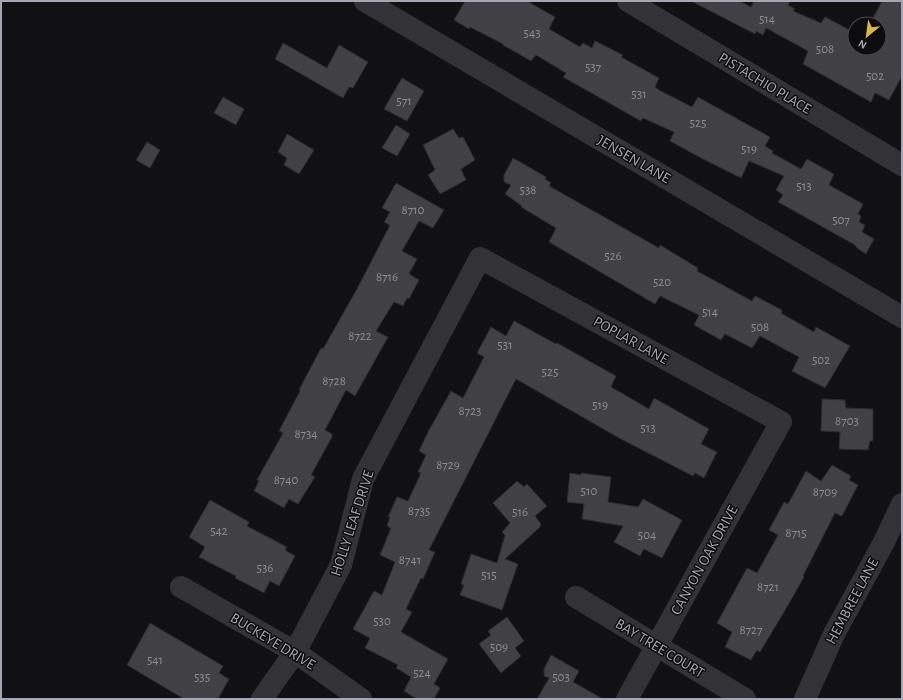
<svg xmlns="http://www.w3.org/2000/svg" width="903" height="700" viewBox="0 0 903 700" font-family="'Alegreya Sans',sans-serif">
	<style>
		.building { fill: #414145; stroke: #2c2c2e }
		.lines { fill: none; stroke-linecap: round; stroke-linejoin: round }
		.minor { stroke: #333337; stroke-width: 22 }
		.tertiary { stroke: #333337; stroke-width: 22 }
		.labels { text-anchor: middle; stroke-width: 3; stroke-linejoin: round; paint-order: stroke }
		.number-label { font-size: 13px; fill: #8b8e96 }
		.street-label { font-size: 15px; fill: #a4a7b1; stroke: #0d0c0e }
	</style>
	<rect width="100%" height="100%" fill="#111113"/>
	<path class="building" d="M465 1H527L555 17 549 29 580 47 583 43 592 48 595 41 623 55 621 57 659 78 655 87 659 90 692 107 698 97 770 137 765 146 773 151 772 153 801 169 807 159 834 174 829 185 863 204 858 214 861 216 859 222 865 225 862 232 874 239 866 254 857 248 855 245 778 202 783 195 776 190 784 176 749 161 741 178 701 158 670 141 674 132 643 118 641 121 563 77 566 73 536 55 531 61 503 45V44L470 27 469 29 454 20Z
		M691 1H739L751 7 754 1H790L788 5 795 9 793 11 821 23 825 17 855 33V48H879V24H870L882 1H902V76L889 100 875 93 871 102 803 64 808 51 766 28 763 35 756 31 755 34Z
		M283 43 327 68 339 45 368 62 353 88 349 87 343 98 275 59Z
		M402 78 424 91 407 121 384 109Z
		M223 97 244 109 236 125 214 113Z
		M396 125 410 134 397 156 382 148Z
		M453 129 459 138 463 137 475 160 461 169 466 180 440 194 428 175 435 170 423 145Z
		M287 134 314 150 299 174 284 165 287 158 278 152Z
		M147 142 160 150 150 168 136 160Z
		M513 158 546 177 545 179 551 183 549 186 659 248 660 245 698 268 697 271 752 301 755 296 782 310 781 313 814 332 816 327 850 346 825 388 792 371 799 357 760 336 752 348 725 334 721 340 694 325 699 315 660 296 655 304 549 242 556 228 521 207 522 206 505 194 511 185 504 182V175Z
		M396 183 444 210 433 228 419 221 402 251 417 259 409 274 419 280 409 299 407 298 403 306 394 302 376 331 388 337 355 396 346 390 325 430 332 434V437L311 475 315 477 298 504 289 499 284 508 254 491 259 481 257 480 283 433 279 431 300 391 299 390 321 348 323 349 357 289 390 225 384 222 390 212 382 208Z
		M514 321 556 344 557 343 616 376 611 387 649 409 654 398 709 429 701 444 717 452 704 478 695 473 693 476 619 438 516 379 429 550 435 552 423 579 421 578 406 609 412 612 401 632 448 659 434 684 440 688 434 699H417L404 691 411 677 396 668 398 665 365 648 370 638 353 629 374 591 382 595 395 562 380 555 391 528 387 526 390 517H388L397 497 408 501 421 473 418 472 426 455 419 451 429 430 451 391 463 398 484 357 477 353 491 327 506 336Z
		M822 399 845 400 846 408 873 409V441H870L868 450 839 449 840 432 821 431Z
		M832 465 851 476 849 480 858 485 842 516 835 513 803 576 804 577 784 612 760 652 757 650 751 660 725 647 732 632 717 623 747 568 757 573 778 535 769 530 784 502 788 504 806 471 821 481Z
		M570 473 581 475V473L611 477 608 502 638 507 643 499 682 520 662 558 644 549 640 556 614 542 623 526 582 519 584 504 567 502Z
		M517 481 524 487 527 484 547 506 535 516 541 524 540 527 505 559 518 564 502 610 460 595 464 585 461 584 471 554 497 563 505 535 502 532 510 523 493 503Z
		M210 500 249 522 247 526 287 547 285 550 295 556 279 586 270 581 264 593 235 578 236 576 199 557 205 547 189 537Z
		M507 617 524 641 515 648 521 656 501 673 479 644 491 635 488 631Z
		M150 623 223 666 219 673 229 679 218 699H184L127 665Z
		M551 655 579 671 573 682 603 699H537L549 678 544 676V669Z"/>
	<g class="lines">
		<path class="minor" d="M365 1 902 317
			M628 1 902 165
			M181 587 295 652 361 699
			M576 597 745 699
			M262 699 295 652 341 565 363 479 480 258 781 422 627 699"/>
		<path class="tertiary" d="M805 699 834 634 884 542 902 504"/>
	</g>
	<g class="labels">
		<g class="number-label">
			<text x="767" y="23">514</text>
			<text x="532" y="37">543</text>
			<text x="825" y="53">508</text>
			<text x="593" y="71">537</text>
			<text x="875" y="80">502</text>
			<text x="639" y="98">531</text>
			<text x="404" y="105">571</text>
			<text x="698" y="127">525</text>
			<text x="749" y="153">519</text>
			<text x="804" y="190">513</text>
			<text x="528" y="194">538</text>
			<text x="413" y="214">8710</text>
			<text x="841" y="224">507</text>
			<text x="613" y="260">526</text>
			<text x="387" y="281">8716</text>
			<text x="662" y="286">520</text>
			<text x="710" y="316">514</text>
			<text x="760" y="331">508</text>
			<text x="360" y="340">8722</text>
			<text x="505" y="349">531</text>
			<text x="821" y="364">502</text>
			<text x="550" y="376">525</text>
			<text x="334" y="385">8728</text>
			<text x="600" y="409">519</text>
			<text x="470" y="415">8723</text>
			<text x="847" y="425">8703</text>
			<text x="648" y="432">513</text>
			<text x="306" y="438">8734</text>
			<text x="448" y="469">8729</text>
			<text x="286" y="484">8740</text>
			<text x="589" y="495">510</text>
			<text x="825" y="496">8709</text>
			<text x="419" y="515">8735</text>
			<text x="520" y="516">516</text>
			<text x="219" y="535">542</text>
			<text x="796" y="537">8715</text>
			<text x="647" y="539">504</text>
			<text x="410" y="564">8741</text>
			<text x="265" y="572">536</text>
			<text x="489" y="579">515</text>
			<text x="768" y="591">8721</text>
			<text x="382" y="625">530</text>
			<text x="751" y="634">8727</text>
			<text x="499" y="651">509</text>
			<text x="155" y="664">541</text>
			<text x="422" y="677">524</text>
			<text x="202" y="681">535</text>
			<text x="561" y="681">503</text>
		</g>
		<g class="street-label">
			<text transform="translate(765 83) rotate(31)" y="5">PISTACHIO PLACE</text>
			<text transform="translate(634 159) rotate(30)" y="5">JENSEN LANE</text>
			<text transform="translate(631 340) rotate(29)" y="5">POPLAR LANE</text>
			<text transform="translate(352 523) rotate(-72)" y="5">HOLLY LEAF DRIVE</text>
			<text transform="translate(704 560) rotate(-61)" y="5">CANYON OAK DRIVE</text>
			<text transform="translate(852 601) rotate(-62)" y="5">HEMBREE LANE</text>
			<text transform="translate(273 641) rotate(31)" y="5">BUCKEYE DRIVE</text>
			<text transform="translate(660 648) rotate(31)" y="5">BAY TREE COURT</text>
		</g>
	</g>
	<rect width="903" height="700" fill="none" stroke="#a4a7b1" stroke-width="4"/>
	<g transform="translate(867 36) rotate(209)"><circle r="19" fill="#0d0c0e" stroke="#494a4f"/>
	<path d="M0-3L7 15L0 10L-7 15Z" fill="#dab842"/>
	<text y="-6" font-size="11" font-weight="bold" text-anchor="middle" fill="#a4a7b1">N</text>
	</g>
</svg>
